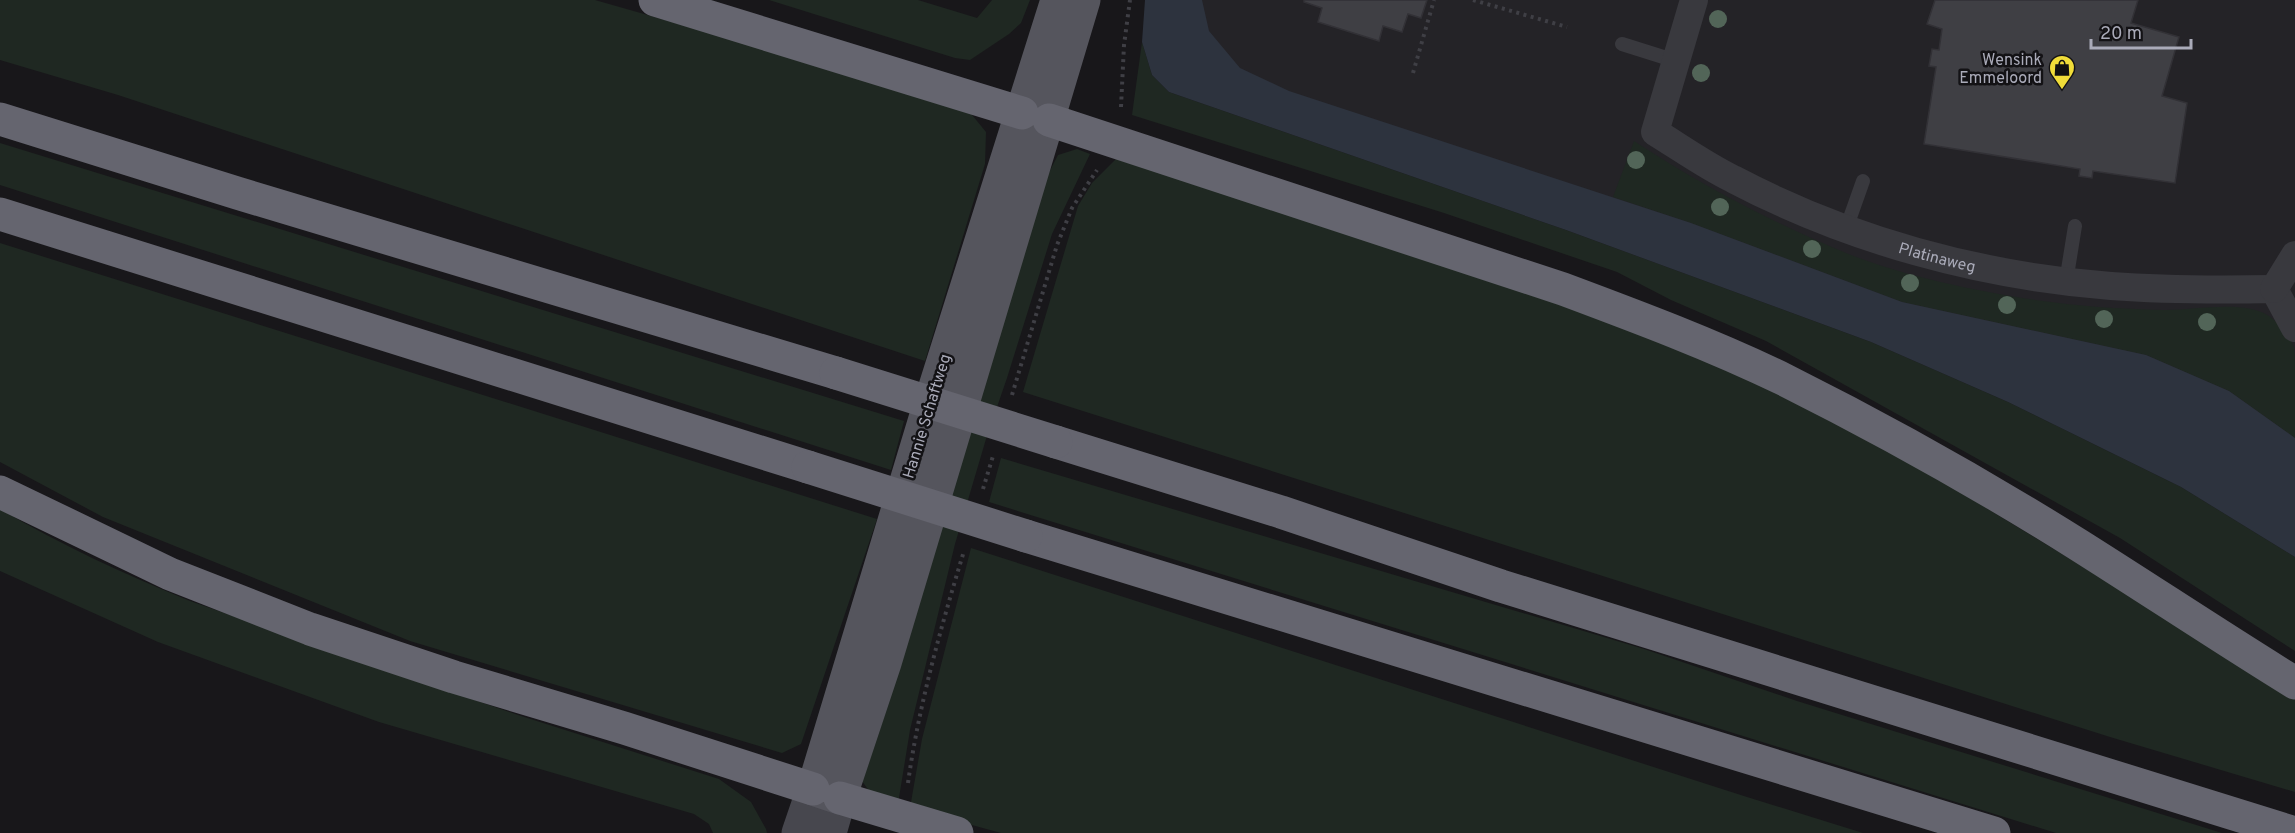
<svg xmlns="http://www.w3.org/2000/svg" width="2295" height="833" viewBox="0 0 2295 833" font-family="Overpass,sans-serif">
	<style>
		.built { fill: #242327 }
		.green { fill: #1f2822 }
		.water { fill: #2d333e }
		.building { fill: #3f3f44; stroke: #323136; stroke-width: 1.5 }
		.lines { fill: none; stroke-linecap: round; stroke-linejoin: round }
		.path { stroke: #3f3f45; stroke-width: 4; stroke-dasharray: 3 4.5; stroke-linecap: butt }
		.service { stroke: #39393e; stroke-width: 14 }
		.minor { stroke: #39393e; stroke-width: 28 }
		.secondary { stroke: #47474e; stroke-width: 33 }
		.primary { stroke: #55555d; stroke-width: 33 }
		.motorway { stroke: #65656f; stroke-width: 33 }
		.motorway-bridge { stroke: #65656f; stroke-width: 33 }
		.tree { fill: #526558 }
		.labels { text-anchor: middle; stroke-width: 5; stroke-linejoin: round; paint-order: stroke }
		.poi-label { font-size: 16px; fill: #aaabb9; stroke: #131215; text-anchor: end }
		.street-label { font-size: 16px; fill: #aaabb9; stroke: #131215 }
	</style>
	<rect width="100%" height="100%" fill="#18171a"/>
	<path class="built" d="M1175 0H2295V512L1198 69Z"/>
	<path class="green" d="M0 0H595L938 98 968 110 986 132 985 164 925 361 118 95 0 60Z
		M769 0H918L977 18 992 0H1030L1021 23 1009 34 970 60 955 58Z
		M1142 42 1152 75 1169 92 1566 230 1871 342 2008 402 2181 487 2295 557V651L2120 538 1766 341 1671 300 1617 272 1444 213 1132 115Z
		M1634 141C1701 185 1773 223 1846 253 1906 277 1972 290 2035 300 2077 306 2119 309 2162 310 2192 311 2243 299 2269 316 2278 322 2290 337 2294 347 2295 353 2295 363 2295 370 2295 393 2295 415 2295 438L2229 391 2146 355 1902 302 1691 223 1613 197Z
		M0 143 904 421 891 470 0 185Z
		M1077 149 1090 154 1052 234 1007 378 986 439 955 544 910 730 898 804 874 798 862 781 1041 188 1058 155Z
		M1119 156 1508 275 1845 422 2295 696V792L2110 737 1023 392 1078 206 1092 183Z
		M0 243 877 519 801 744 782 753 410 641 103 517 0 462Z
		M1001 458 1644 649 1797 701 2222 833H2056L989 502Z
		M0 509C61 545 124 574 190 601L518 715 719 779 751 802 766 829 767 833H713L709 824 694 814 379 722 158 642 0 571Z
		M971 548 1747 797 1863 833H1001L910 808 922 739Z"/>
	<path class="water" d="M1145 0H1202L1209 31 1240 68 1289 91 1691 223 1902 302 2146 355 2229 391 2295 438V557L2181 487 2008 402 1871 342 1566 230 1169 92 1152 75 1142 42Z"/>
	<path class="building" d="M1304 0H1427L1421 18 1408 14 1402 32 1383 26 1379 41 1318 22 1322 8 1304 2Z
		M1935 0H2138L2131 23 2179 37 2162 96 2187 103 2175 183 2093 171 2092 178 2079 176 2080 169 1924 144 1936 67 1929 66 1932 49 1939 50 1942 29 1927 24Z"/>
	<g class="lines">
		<path class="path" d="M1473 0 1567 27
			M1413 73 1434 0
			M1121 107 1124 45 1130 0
			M1012 395 1057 245 1072 208 1097 170
			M983 489 993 456
			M908 783C919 704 941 627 964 551"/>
		<path class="service" d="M1622 44 1676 61
			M1846 229 1863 181
			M2066 282 2075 226"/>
		<g class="minor">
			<path id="s1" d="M1694 0 1655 132C1681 148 1706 166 1733 179 1849 240 1980 276 2111 286 2165 290 2220 290 2274 289L2295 328"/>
			<path d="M2274 289 2295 255"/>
		</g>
		<path class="secondary" d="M798 833 813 789
			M830 833 840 798"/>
		<path class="primary" d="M1057 0 927 412 813 789 840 798 885 663 1084 0"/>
		<path class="motorway" d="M655 0 1022 113
			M0 119 237 193 836 373
			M1049 120 1563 289C1638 317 1713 345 1785 380 1885 430 1983 485 2077 544 2150 590 2222 638 2295 683
			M0 214 808 467
			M1056 442 1281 512 1501 586 2295 833
			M0 492 170 574 310 629 454 677 624 728 813 789
			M1026 536 1994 833
			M840 798 957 833"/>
		<path class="motorway-bridge" d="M836 373 1056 442
			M808 467 1026 536"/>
	</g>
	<g class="tree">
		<circle cx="1718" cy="19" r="9"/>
		<circle cx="1701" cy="73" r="9"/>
		<circle cx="1636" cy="160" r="9"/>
		<circle cx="1720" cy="207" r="9"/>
		<circle cx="1812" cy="249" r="9"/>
		<circle cx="1910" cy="283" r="9"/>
		<circle cx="2007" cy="305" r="9"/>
		<circle cx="2104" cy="319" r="9"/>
		<circle cx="2207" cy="322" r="9"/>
	</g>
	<defs>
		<symbol id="shop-pin" viewBox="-11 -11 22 30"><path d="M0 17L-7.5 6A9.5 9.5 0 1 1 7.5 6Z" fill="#f0dc39" stroke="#131215"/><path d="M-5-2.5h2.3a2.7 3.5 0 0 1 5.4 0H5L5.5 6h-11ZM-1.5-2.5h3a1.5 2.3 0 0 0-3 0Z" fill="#111"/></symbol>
	</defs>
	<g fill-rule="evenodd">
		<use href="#shop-pin" x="2047" y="53" width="30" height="40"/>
	</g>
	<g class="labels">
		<g class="poi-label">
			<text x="2042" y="65">Wensink<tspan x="2042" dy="18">Emmeloord</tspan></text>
		</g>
		<g class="street-label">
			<text dy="6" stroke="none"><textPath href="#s1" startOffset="448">Platinaweg</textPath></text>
			<text transform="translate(926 416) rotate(-73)" y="6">Hannie Schaftweg</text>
		</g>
	</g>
	<path d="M2091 39v9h100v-9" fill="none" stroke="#aaabb9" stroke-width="3"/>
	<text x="2100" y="39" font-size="18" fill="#aaabb9" stroke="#131215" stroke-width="4.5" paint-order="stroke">20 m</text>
</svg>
